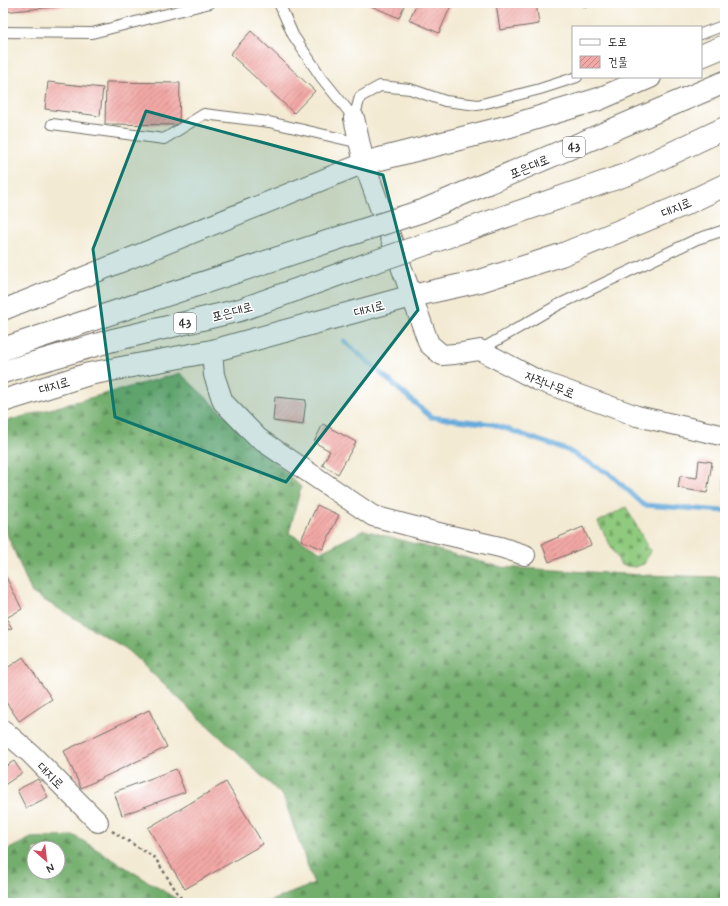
<svg xmlns="http://www.w3.org/2000/svg" width="728" height="906" viewBox="0 0 728 906" font-family="Mynerve,'Poor Story',sans-serif">
	<style>
		.forest { fill: url(#forest-firs); stroke: #4f6c4c; fill-rule: evenodd }
		.cemetery { fill: url(#cemetery-stones); stroke: #5d7a54 }
		.lines { fill: none; stroke-linecap: round; stroke-linejoin: round }
		.stream { stroke: #66aadb; stroke-width: 5 }
		.building { fill: url(#building-hatch) }
		.lane-casing { stroke: #716e66; stroke-width: 12 }
		.street-casing { stroke: #716e66; stroke-width: 22 }
		.secondary-casing { stroke: #716e66; stroke-width: 24 }
		.highway-casing { stroke: #716e66; stroke-width: 24 }
		.path { stroke: #716e66; stroke-width: 2.5; stroke-dasharray: 3 3; stroke-linecap: butt }
		.lane { stroke: #fff; stroke-width: 10 }
		.street { stroke: #fff; stroke-width: 20 }
		.secondary { stroke: #fff; stroke-width: 22 }
		.highway { stroke: #fff; stroke-width: 22 }
		.highway-bridge-casing { stroke: #716e66; stroke-width: 24; stroke-linecap: butt }
		.highway-bridge { stroke: #fff; stroke-width: 22 }
		.marked { fill: #0f766e; fill-opacity: 0.2; stroke: #0f766e; stroke-width: 3; stroke-linejoin: round }
		.labels { text-anchor: middle; stroke-width: 3; stroke-linejoin: round; paint-order: stroke }
		.shield { fill: #fff; stroke: #6b6b6b; stroke-width: 1 }
		.shield-label { font-size: 12px; font-weight: bold; fill: #2b2b2b }
		.street-label { font-size: 13px; fill: #2b2b2b; stroke: #fff }
	</style>
	<defs>
		<pattern id="forest-firs" width="22" height="20" patternUnits="userSpaceOnUse"><rect width="22" height="20" fill="#73ae6d"/><path d="M5 1l3.5 6h-7zM16 11l3.5 6h-7z" fill="#5f8e5a"/></pattern>
		<pattern id="cemetery-stones" width="16" height="16" patternUnits="userSpaceOnUse"><rect width="16" height="16" fill="#8fca7e"/><path d="M2 7V4a2 2 0 0 1 4 0v3zM10 15v-3a2 2 0 0 1 4 0v3z" fill="#75a467"/></pattern>
		<pattern id="building-hatch" width="6" height="6" patternUnits="userSpaceOnUse"><rect width="6" height="6" fill="#f2a8a6"/><path d="M-1 1l2-2M0 6l6-6M5 7l2-2" fill="none" stroke="#c48987"/></pattern>
	</defs>
	<rect width="100%" height="100%" fill="#fff"/>
	<filter id="ink" filterUnits="userSpaceOnUse"><feTurbulence type="fractalNoise" baseFrequency=".025" numOctaves="2"/><feDisplacementMap in="SourceGraphic" scale="8" xChannelSelector="R" yChannelSelector="G"/><feConvolveMatrix kernelMatrix="1 2 1 2 8 2 1 2 1" color-interpolation-filters="sRGB"/></filter>
	<filter id="wash" filterUnits="userSpaceOnUse"><feTurbulence type="fractalNoise" baseFrequency=".012" numOctaves="4" result="noise"/><feDisplacementMap in="SourceGraphic" scale="16" xChannelSelector="R" yChannelSelector="G"/><feGaussianBlur stdDeviation="0.9" result="paint"/><feColorMatrix in="noise" values="0 0 0 0 0 0 0 0 0 0 0 0 0 0 0 0 0 1.4 0 .05"/><feComposite in="paint" operator="in"/></filter>
	<g filter="url(#wash)">
		<rect width="100%" height="100%" fill="#f3ead3"/>
		<path class="forest" d="M180 373 301 487 289 533 321 552 364 530 500 567 643 575 723 577 725 582V903H265L314 884 283 796 125 648 32 593 3 525V422Z
			M74 836H75L183 903H3V852L31 838ZM34 848H58V872H34Z"/>
		<path class="cemetery" d="M626 507 650 551 644 564 635 567 621 565 598 522Z"/>
		<g class="lines">
			<path class="stream" d="M344 341 431 417 492 424 567 450 602 470 608 472 644 505 725 511"/>
		</g>
		<g id="blocks">
			<path class="building" d="M3 3H84V4L3 12Z
				M370 3H405L399 18 369 5Z
				M417 3H452L439 33 409 20Z
				M496 3H536L539 24 500 30Z
				M581 3H592L585 8Z
				M708 3H717L711 7Z
				M251 31 315 91 294 113 230 54Z
				M48 82 103 88 100 116 45 109Z
				M106 82 180 83 179 125 105 124Z
				M275 397 306 400 303 425 273 421Z
				M323 424 356 442 338 474 322 465 330 451 314 442Z
				M699 460 712 462 707 493 678 488 680 476 697 478Z
				M723 479H725V491H723Z
				M317 505 339 515 323 549 301 540Z
				M583 527 591 545 549 562 542 544Z
				M3 571 22 609 6 618 12 628 3 632Z
				M23 657 52 699 19 721 3 698V671Z
				M149 710 167 747 81 788 64 751Z
				M14 761 22 773 3 786V768Z
				M176 769 185 792 122 815 114 792Z
				M38 779 48 797 26 808 17 790Z
				M226 782 263 844 185 889 148 828Z"/>
		</g>
	</g>
	<g filter="url(#ink)">
		<use href="#blocks" fill-opacity="0" stroke="#716e66" stroke-width="1"/>
		<g class="lines">
			<defs>
				<path id="lane" d="M279 3 293 35 321 77 354 118
					M3 32 92 33 210 3
					M701 34 725 25
					M354 118 360 97 380 86 410 89 445 101 478 105 540 89 577 77
					M52 124 164 139 204 114 269 122 360 143
					M480 350 558 305 697 239 725 230"/>
				<path id="street" d="M354 118 364 163 429 344 442 355 455 354 480 350 537 380 637 416 725 436
					M3 310 364 163
					M212 351 214 375 223 402 258 438 373 516 430 531 500 547 525 555
					M3 730 31 754 98 822"/>
				<path id="secondary" d="M3 401 89 374 212 351 412 296 480 281 561 255 683 205 725 185"/>
				<path id="highway" d="M701 56 725 46
					M364 163 510 126 599 99 650 77
					M422 211 725 82
					M429 243 628 174 725 128
					M3 349 357 232
					M3 372 113 340 240 310 365 265"/>
			</defs>
			<use href="#lane" class="lane-casing"/>
			<use href="#street" class="street-casing"/>
			<use href="#secondary" class="secondary-casing"/>
			<use href="#highway" class="highway-casing"/>
			<path class="path" d="M112 831 155 858 184 903"/>
			<use href="#lane" class="lane"/>
			<use href="#street" class="street"/>
			<use href="#secondary" class="secondary"/>
			<use href="#highway" class="highway"/>
			<defs>
				<path id="highway-bridge" d="M357 232 422 211
					M365 265 429 243"/>
			</defs>
			<use href="#highway-bridge" class="highway-bridge-casing"/>
			<use href="#highway-bridge" class="highway-bridge"/>
		</g>
	</g>
	<path class="marked" d="M146 111 383 175 418 310 286 482 115 417 93 249Z"/>
	<g class="labels">
		<g class="shield">
			<rect x="563" y="137" width="22" height="20" rx="3"/>
			<rect x="174" y="313" width="22" height="20" rx="3"/>
		</g>
		<g class="shield-label">
			<text x="574" y="151">43</text>
			<text x="185" y="327">43</text>
		</g>
		<g class="street-label">
			<text transform="translate(529 166) rotate(-23)" y="5">포은대로</text>
			<text transform="translate(676 207) rotate(-23)" y="5">대지로</text>
			<text transform="translate(369 308) rotate(-15)" y="5">대지로</text>
			<text transform="translate(232 311) rotate(-16)" y="5">포은대로</text>
			<text transform="translate(550 384) rotate(22)" y="5">자작나무로</text>
			<text transform="translate(54 385) rotate(-17)" y="5">대지로</text>
			<text transform="translate(51 775) rotate(45)" y="5">대지로</text>
		</g>
	</g>
	<rect width="728" height="906" fill="none" stroke="#fff" stroke-width="16"/>
	<rect x="572" y="26" width="130" height="52" fill="#ffffff" stroke="#aaaaaa"/>
	<rect x="580" y="39" width="20" height="6" fill="#ffffff" stroke="#aaaaaa"/>
	<text x="608" y="46" font-size="12" fill="#2b2b2b">도로</text>
	<rect x="580" y="56" width="20" height="12" fill="url(#building-hatch)" stroke="#aaaaaa"/>
	<text x="608" y="66" font-size="12" fill="#2b2b2b">건물</text>
	<g transform="translate(46 860) rotate(152)"><circle r="19" fill="#ffffff" stroke="#aaaaaa"/>
	<path d="M0-3L7 15L0 10L-7 15Z" fill="#d1495b"/>
	<text y="-6" font-size="11" font-weight="bold" text-anchor="middle" fill="#2b2b2b">N</text>
	</g>
</svg>
